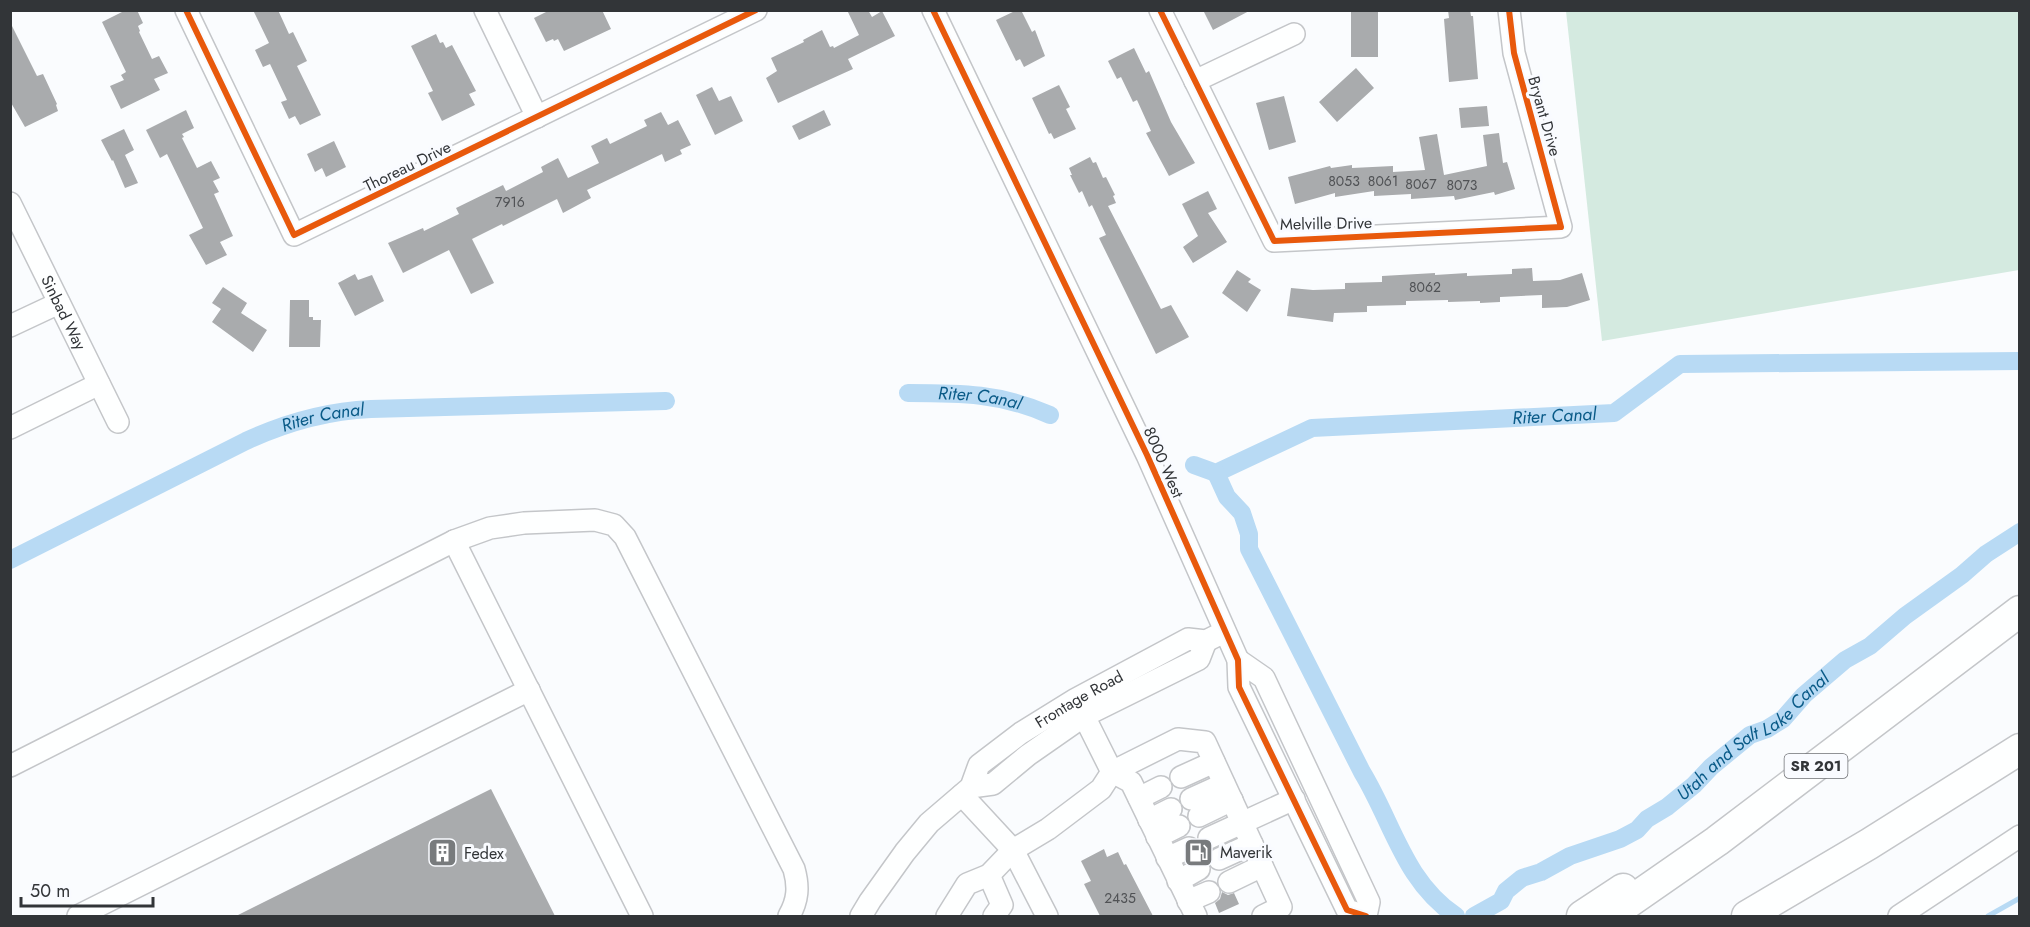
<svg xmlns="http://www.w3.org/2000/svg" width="2030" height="927" viewBox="0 0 2030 927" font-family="Jost,sans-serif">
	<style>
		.green { fill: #d4eae0 }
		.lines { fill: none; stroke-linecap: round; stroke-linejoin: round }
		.stream { stroke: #b8daf4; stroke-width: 5 }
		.canal { stroke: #b8daf4; stroke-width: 18 }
		.building { fill: #a9abad }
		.minor-casing { stroke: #c4c6c9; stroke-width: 24 }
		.highway-casing { stroke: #c4c6c9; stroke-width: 33 }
		.minor { stroke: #feffff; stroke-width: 21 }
		.highway { stroke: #feffff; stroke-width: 30 }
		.cycleway-casing { stroke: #f9fbff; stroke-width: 10 }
		.cycleway { stroke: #e8590c; stroke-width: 6 }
		.labels { text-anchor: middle; stroke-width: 6; stroke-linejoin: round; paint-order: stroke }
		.number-label { font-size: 14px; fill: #505255 }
		.shield { fill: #f9fbff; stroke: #6e7074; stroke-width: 1.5 }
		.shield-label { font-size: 15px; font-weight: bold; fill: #323538 }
		.street-label { font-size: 16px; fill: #323538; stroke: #f9fbff }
		.poi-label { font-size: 16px; fill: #323538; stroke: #f9fbff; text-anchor: start }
		.water-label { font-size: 18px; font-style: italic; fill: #095a87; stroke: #f9fbff }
	</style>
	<rect width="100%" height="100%" fill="#fafcfe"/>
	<path class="green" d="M1566 11H2019V270L1602 341Z"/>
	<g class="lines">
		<path class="stream" d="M1988 916 2020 898"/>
		<g class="canal">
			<path id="s1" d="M908 393C961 393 1001 393 1050 415"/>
			<path id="s2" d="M1194 465 1216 473 1312 428 1614 413 1680 364 2020 361"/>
			<path d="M1216 473 1227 497 1242 513 1249 534V549L1362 772C1393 823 1404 881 1456 916"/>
			<path id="s3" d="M10 560 246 441C287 422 327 411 371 409L666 401"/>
			<path id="s4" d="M1474 916 1501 901 1506 891 1522 878 1541 872 1570 856 1620 839 1637 830 1647 819 1667 807 1694 785 1711 767 1750 735 1767 729 1783 719 1804 695 1845 660 1870 646 1905 616 1962 575 1986 554 2020 532"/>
		</g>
	</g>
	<path class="building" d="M126 10H137L143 23 138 26 140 31 139 32 152 59 159 56 168 73 154 79 160 90 121 109 110 86 124 80 121 75 126 72 102 22Z
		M253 10H278L289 34 293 32 307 61 297 66 321 115 300 125 295 116 289 119 281 102 287 100 270 64 263 67 255 50 269 43Z
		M550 10H602L611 29 564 51 558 39 554 41 553 39 546 42 534 18Z
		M847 10H868L872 17 882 11 895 36 848 59 853 69 778 103 766 78 777 71 771 58 804 42 803 40 822 30 830 47 833 46 834 48 859 35Z
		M1017 10H1021L1032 32 1035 30 1045 56 1024 67 1020 59 1016 61 996 20Z
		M1203 10H1251L1213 30Z
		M1351 10H1378V57H1351Z
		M1448 10H1470L1471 16H1473L1478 79 1449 82 1444 19 1449 18Z
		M10 22 37 76 43 74 57 104 56 105 58 111 25 127 10 101Z
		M436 34 440 43 443 42 446 48 452 45 476 91 469 94 475 105 442 121 428 93 433 91 411 46Z
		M1134 48 1146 73 1149 71 1171 122 1195 163 1169 176 1146 133 1151 131 1137 100 1133 102 1121 77 1117 79 1108 61Z
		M1356 68 1374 88 1337 122 1319 102Z
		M1059 85 1070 107 1066 109 1076 129 1054 139 1051 133 1049 134 1032 98Z
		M712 87 719 101 731 96 743 121 715 135 696 95Z
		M1284 96 1296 142 1269 150 1256 103Z
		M1487 106 1489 126 1461 128 1459 108Z
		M186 110 194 128 182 134 184 137 182 138 197 168 211 161 220 178 213 181 219 192 214 194 233 236 220 242 227 255 206 265 189 235 203 228 167 154 160 158 146 130Z
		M824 110 831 125 799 140 792 126Z
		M661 112 668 125 678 120 691 145 680 150 682 154 665 162 662 154 587 190 591 198 563 213 557 199 503 226 502 224 472 239 494 283 471 294 449 250 403 273 388 243 423 228 424 231 459 214 456 208 503 185 506 191 543 172 541 167 558 158 568 178 599 163 591 146 607 138 610 144 647 126 644 120Z
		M124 129 134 150 125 155 138 183 125 188 113 160 112 161 101 140Z
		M1499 133 1503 163 1507 162 1515 189 1495 195 1494 192 1455 200 1454 196 1411 199V194L1374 196V191L1335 197V193L1295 204 1288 177 1330 166 1331 168 1352 165V168L1393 166V172L1425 170 1419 137 1437 134 1444 175 1487 166 1483 135Z
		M334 141 346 167 326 177 322 168 315 172 307 154Z
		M1090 157 1093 163 1096 162 1103 178 1106 177 1115 195 1113 196 1116 203 1108 206 1161 309 1171 305 1189 337 1156 354 1099 238 1106 235 1092 205 1089 207 1082 191 1079 193 1070 175H1072L1069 168Z
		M1208 191 1217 209 1208 213 1227 242 1193 263 1183 247 1198 236 1182 204Z
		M1532 268 1533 281 1560 280 1582 273 1590 300 1567 307 1542 308V295L1500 297V302L1480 303V301L1448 302V300L1406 301V305L1367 306V312L1334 313 1333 322 1287 316 1291 288 1313 290 1345 289V283L1382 282V276L1435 273V275L1467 273V276L1512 274V269Z
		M1237 270 1251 279 1248 282 1261 290 1247 312 1222 293Z
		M355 274 358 280 372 275 384 301 355 316 338 283Z
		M223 287 247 303 241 313 267 330 253 352 212 322 221 309 212 303Z
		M290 300H309V317H313V320H321L320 347H289Z
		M491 789 555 916H236Z
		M1104 849 1107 857 1118 852 1124 865 1126 864 1153 916H1100L1084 884 1091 881 1081 861Z
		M1222 892 1228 895 1234 893 1239 904 1219 913 1215 903 1220 899Z"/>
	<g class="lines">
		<defs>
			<g id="minor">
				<path d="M186 10 294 235 756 10"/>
				<path d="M485 10 537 117"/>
				<path d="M933 10 1147 455 1238 660 1239 687 1347 910 1366 916"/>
				<path d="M1160 10 1274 241 1561 227 1514 53 1509 10"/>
				<path d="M1195 81 1294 34"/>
				<path id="s5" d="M10 203 118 422"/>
				<path d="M10 326 59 303"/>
				<path d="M10 428 99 384"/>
				<path d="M454 541 642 916"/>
				<path d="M1238 660 1264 678 1369 902 1366 916"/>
				<path d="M1084 716 1112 772 1178 739 1205 742 1281 907 1263 916"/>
				<path d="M10 766 454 541 490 528 524 523 595 520 614 525 625 537 794 869C799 887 798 900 789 916"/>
				<path d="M1181 777 1214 762"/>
				<path d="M971 787 993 784 1028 755 1084 716 1199 659 1206 641"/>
				<path d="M962 795 1013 850 1047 916"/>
				<path d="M1139 798 1161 787"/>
				<path d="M1191 799 1224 784"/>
				<path d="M1199 816 1232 800"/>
				<path d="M1149 820 1171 809"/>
				<path d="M1157 837 1179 826"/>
				<path d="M1209 838 1294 799"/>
				<path d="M1167 858 1189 848"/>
				<path d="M1219 859 1252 844"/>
				<path d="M989 875 1002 905 994 916"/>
				<path d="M1178 881 1199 869"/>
				<path d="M1229 882 1262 866"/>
				<path d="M1188 901 1209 892"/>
				<path d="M78 916 529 690"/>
				<path id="s6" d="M861 916 870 901 905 852 929 823 971 787 979 765 1021 733 1076 699 1188 639 1206 641 1224 632"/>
				<path d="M947 916 967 884 989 875 1013 850 1048 829 1101 789 1112 772 1131 782 1196 916"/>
				<path d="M1899 916 2020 836"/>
			</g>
			<path id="highway" d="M1582 916 1623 889
				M1609 916 1717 841 2020 611
				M1747 916 1869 844 2020 749"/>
		</defs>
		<use href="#minor" class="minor-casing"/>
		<use href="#highway" class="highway-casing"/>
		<use href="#minor" class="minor"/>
		<use href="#highway" class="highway"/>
		<defs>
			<path id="cycleway" d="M186 10 294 235 756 10
				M933 10 1147 455 1238 660 1239 687 1347 910 1366 916
				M1160 10 1274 241 1561 227 1514 53 1509 10"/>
		</defs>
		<use href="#cycleway" class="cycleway-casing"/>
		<use href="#cycleway" class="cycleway"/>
	</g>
	<defs>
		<symbol id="fuel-square" viewBox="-11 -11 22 22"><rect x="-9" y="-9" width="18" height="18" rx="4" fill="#787b7d" stroke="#f9fbff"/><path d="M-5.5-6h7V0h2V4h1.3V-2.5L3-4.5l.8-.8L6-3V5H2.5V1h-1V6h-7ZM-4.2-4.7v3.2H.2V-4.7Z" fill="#fff"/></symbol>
		<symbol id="building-square" viewBox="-11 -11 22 22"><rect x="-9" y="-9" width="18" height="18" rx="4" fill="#787b7d" stroke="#f9fbff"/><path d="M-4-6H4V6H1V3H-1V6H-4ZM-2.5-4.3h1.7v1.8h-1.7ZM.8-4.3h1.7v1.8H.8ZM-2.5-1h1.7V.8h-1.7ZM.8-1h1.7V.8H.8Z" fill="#fff"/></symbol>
	</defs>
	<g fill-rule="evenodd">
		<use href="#fuel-square" x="1182" y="836" width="33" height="33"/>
		<use href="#building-square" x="426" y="836" width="33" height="33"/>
	</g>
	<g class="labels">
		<g class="number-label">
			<text x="1344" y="186">8053</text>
			<text x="1383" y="186">8061</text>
			<text x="1421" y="189">8067</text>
			<text x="1462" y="190">8073</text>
			<text x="510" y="207">7916</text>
			<text x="1425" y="292">8062</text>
			<text x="1120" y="903">2435</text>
		</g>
		<rect class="shield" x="1784.5" y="754" width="63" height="24" rx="4.5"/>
		<g class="shield-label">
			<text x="1816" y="771">SR 201</text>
		</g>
		<g class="street-label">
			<text transform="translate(1545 116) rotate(74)" y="6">Bryant Drive</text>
			<text transform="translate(407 166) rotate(-26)" y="6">Thoreau Drive</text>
			<text transform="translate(1326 223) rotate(-1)" y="6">Melville Drive</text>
			<text dy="6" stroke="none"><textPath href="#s5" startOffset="122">Sinbad Way</textPath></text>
			<text transform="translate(1164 462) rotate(66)" y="6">8000 West</text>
			<text dy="6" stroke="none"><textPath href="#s6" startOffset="314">Frontage Road</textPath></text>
		</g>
		<g class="poi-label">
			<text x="1220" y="858">Maverik</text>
			<text x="464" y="859">Fedex</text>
		</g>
		<g class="water-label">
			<text dy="6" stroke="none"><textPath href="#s1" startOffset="72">Riter Canal</textPath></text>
			<text dy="6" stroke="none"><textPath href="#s2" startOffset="372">Riter Canal</textPath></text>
			<text dy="6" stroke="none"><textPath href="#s3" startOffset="345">Riter Canal</textPath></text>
			<text dy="6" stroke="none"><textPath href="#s4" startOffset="338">Utah and Salt Lake Canal</textPath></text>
		</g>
	</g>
	<rect width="2030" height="927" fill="none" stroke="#323538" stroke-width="24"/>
	<path d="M21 897v9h132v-9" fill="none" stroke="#323538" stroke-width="3"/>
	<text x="30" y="897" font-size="18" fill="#323538" stroke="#f9fbff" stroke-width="4.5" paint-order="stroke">50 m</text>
</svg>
